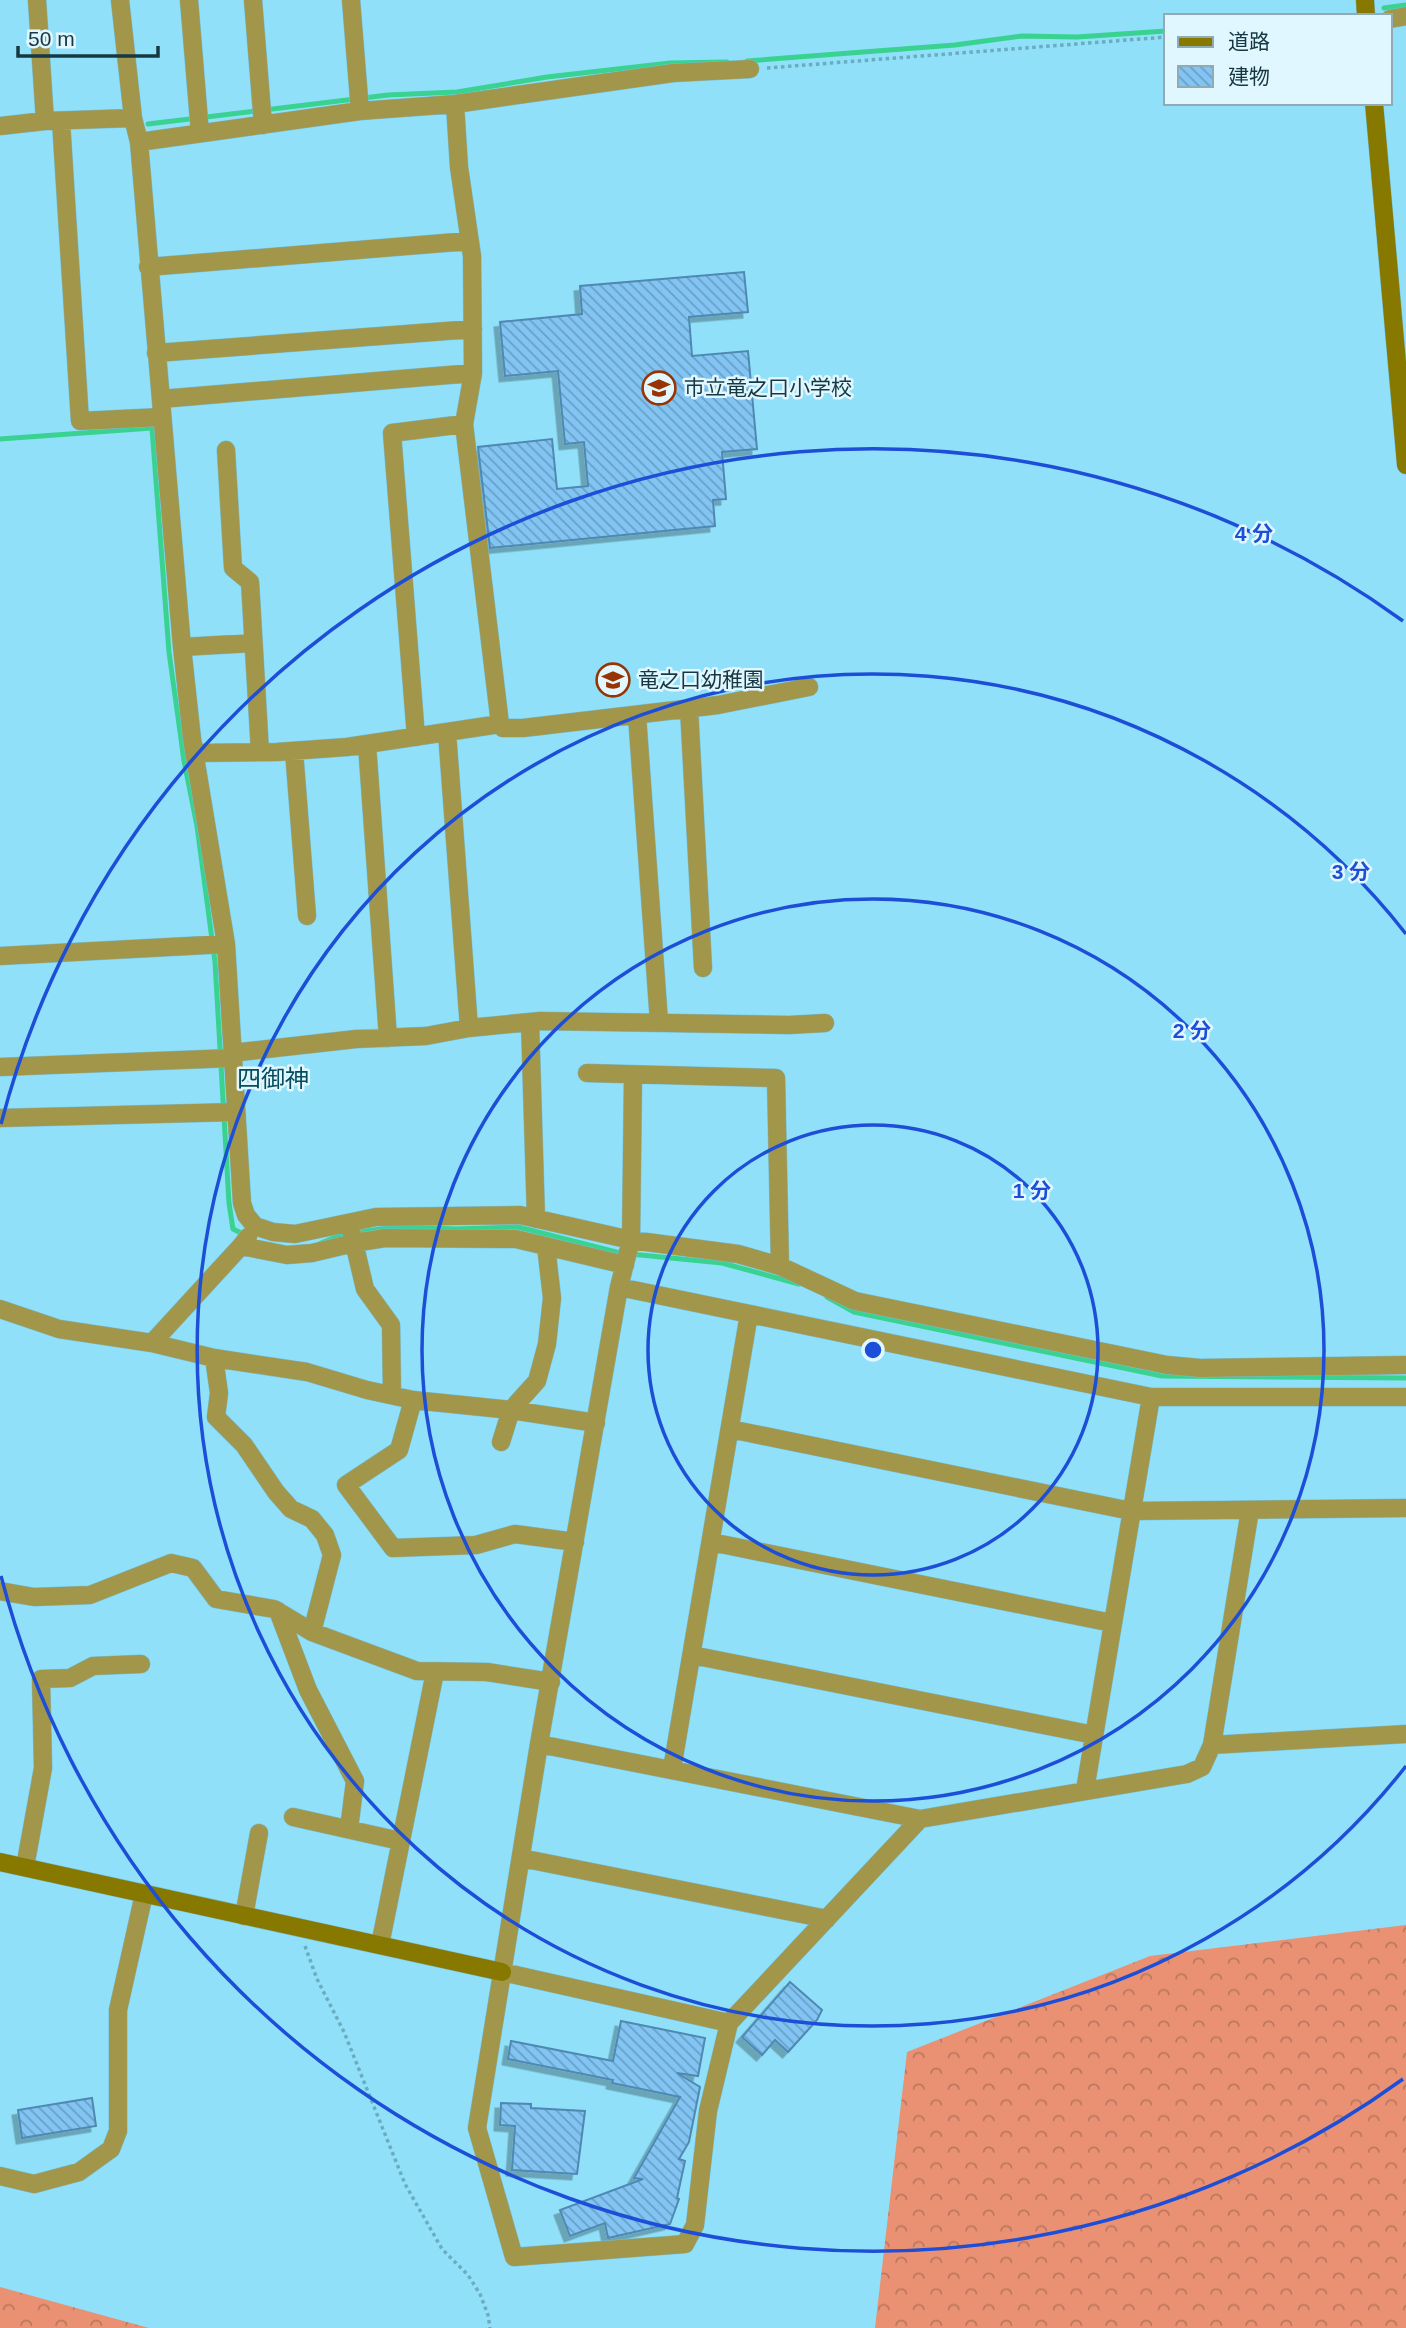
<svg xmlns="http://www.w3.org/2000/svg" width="1406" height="2328" viewBox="0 0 1406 2328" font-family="Helvetica,'Noto Sans JP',sans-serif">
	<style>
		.forest { fill: url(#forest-crowns) }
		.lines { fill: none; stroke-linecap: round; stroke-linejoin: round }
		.stream { stroke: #39d291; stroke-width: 5 }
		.building { fill: url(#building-back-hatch); stroke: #4f89b1; stroke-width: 2; filter: url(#shadow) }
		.street-casing { stroke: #78bed4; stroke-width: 19 }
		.secondary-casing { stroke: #78bed4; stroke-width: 19 }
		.path { stroke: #6aacc0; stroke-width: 3.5; stroke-dasharray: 3.5 3.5; stroke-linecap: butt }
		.street { stroke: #a2964b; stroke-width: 18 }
		.secondary { stroke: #877800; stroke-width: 18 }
		.ring { fill: none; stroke: #1d4ed8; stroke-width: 3.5 }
		.labels { text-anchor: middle; stroke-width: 5; stroke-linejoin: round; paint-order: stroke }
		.poi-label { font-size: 21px; fill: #163842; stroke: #e1f7ff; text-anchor: start }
		.quarter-label { font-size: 24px; fill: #054c5e; stroke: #e1f7ff }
		.centre { fill: #1d4ed8; stroke: #e1f7ff; stroke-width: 3.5 }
		.ring-label { font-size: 21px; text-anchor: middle; font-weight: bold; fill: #1d4ed8; stroke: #e1f7ff; stroke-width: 5; stroke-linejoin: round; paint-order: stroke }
	</style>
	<defs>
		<pattern id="forest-crowns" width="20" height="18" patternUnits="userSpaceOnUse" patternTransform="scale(1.75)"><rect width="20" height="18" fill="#e99172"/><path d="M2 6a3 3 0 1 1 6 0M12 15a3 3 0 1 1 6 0" fill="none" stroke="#bc775f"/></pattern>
		<pattern id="building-back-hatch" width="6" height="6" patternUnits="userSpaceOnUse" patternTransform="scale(1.75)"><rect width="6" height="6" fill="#82c4f3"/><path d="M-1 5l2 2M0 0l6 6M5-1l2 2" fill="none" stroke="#69a0c6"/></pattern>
		<filter id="shadow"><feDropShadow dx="-5.5" dy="5.5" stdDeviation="0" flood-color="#0004"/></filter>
	</defs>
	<rect width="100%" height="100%" fill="#90e0f9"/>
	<path class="forest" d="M1406 1925V2328H875L907 2052 1150 1956Z
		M0 2287 149 2328H0Z"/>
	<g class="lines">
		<path class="stream" d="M1384 8 1406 5
			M747 61 955 45 1022 36 1077 37 1166 31
			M148 124 388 95 457 92 547 77 670 63 727 62
			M0 439 152 428 169 652 184 761 197 826 215 962 229 1203 233 1229 247 1236
			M321 1243 343 1234 396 1227 456 1229 518 1227 620 1253 722 1263 799 1284
			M827 1297 854 1312 1162 1376 1406 1378"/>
	</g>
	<path class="building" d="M744 272 748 312 689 317 692 356 748 351 757 449 722 452 726 499 713 500 715 526 490 548 478 447 552 439 557 489 588 486 584 442 565 444 558 371 505 376 500 322 582 314 580 286Z
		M790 1982 822 2010 817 2020 788 2052 775 2040 762 2055 742 2037Z
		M621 2021 705 2038 698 2076 677 2073 700 2087 689 2142 679 2159 685 2161 677 2198 679 2199 670 2224 608 2238 605 2223 570 2236 560 2210 643 2179 634 2178 680 2097 612 2083 613 2080 508 2059 511 2041 613 2061Z
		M92 2098 96 2126 22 2138 18 2110Z
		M501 2103 531 2104V2108L585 2111 577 2174 512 2170 515 2126 500 2125Z"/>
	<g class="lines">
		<defs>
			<path id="street" d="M37 0 45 121
				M120 0 133 118 139 142 182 647 192 739 226 944 242 1203 246 1215 255 1226 273 1232 295 1234 376 1217 520 1215 631 1240 738 1254 780 1266 855 1301 1167 1365 1200 1368 1406 1365
				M189 0 200 133
				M253 0 263 125
				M351 0 360 111
				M1390 19 1406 16
				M61 121 80 421 162 417
				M0 126 45 121 133 118
				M139 142 360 111 455 104 673 73 750 69
				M148 267 469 241
				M156 353 473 329
				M161 399 473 373
				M226 450 233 568 250 582 260 752
				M182 647 253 643
				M689 708 703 968
				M637 715 659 1022
				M500 724 503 728H523L718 705 809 687
				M447 732 469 1028
				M416 737 392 433 464 424
				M367 744 388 1038
				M294 751 307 916
				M195 753 277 752 347 747 500 724 464 424 473 373 472 256 459 167 455 104
				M0 956 226 944
				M530 1022 536 1219
				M232 1053 356 1039 426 1036 469 1028 540 1021 789 1025 825 1023
				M0 1067 233 1058
				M587 1073 776 1078 780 1266
				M633 1075 631 1240 619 1287 539 1744 477 2128 514 2257 685 2244 695 2225 708 2111 729 2023 920 1819
				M0 1118 236 1112
				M352 1234 365 1289 391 1325 392 1395
				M241 1246 287 1255 312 1253 354 1243 385 1238 516 1239 625 1265
				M619 1287 1151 1397H1406
				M0 1309 59 1329 152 1343 214 1358 307 1372 367 1390 413 1400 511 1410 596 1423
				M152 1343 241 1246 248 1237
				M214 1358 219 1393 216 1417 244 1445 276 1492 291 1509 312 1519 325 1535 332 1555 312 1632
				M413 1400 399 1450 346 1485 393 1548 476 1545 515 1534 575 1542
				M730 1429 1131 1511 1406 1508
				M501 1442 511 1410 537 1381 547 1344 552 1298 546 1246
				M711 1542 1112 1623
				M0 1591 34 1597 90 1595 171 1563 193 1568 216 1599 274 1609 312 1632 417 1671 487 1672 551 1682
				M278 1611 308 1690 355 1781 349 1829
				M692 1655 1094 1735
				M539 1744 920 1819 1187 1774 1202 1767 1212 1745 1406 1734
				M1212 1745 1250 1510
				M672 1769 749 1314
				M1085 1790 1151 1397
				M293 1817 400 1841
				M521 1858 827 1919
				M25 1867 43 1768 41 1679 70 1678 93 1666 141 1664
				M244 1916 259 1833
				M380 1945 435 1672
				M502 1972 729 2023
				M0 2176 34 2184 79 2172 111 2149 118 2131V2010L144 1894"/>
			<path id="secondary" d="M1365 0 1366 16
				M1374 103 1406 465
				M0 1862 502 1972"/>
		</defs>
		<use href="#street" class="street-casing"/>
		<use href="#secondary" class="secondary-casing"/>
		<path class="path" d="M767 68 1166 37
			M305 1946 317 1979 344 2032 405 2184 442 2249 468 2275 480 2294 488 2315 490 2328"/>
		<use href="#street" class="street"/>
		<use href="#secondary" class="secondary"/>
	</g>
	<g class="ring">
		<circle cx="873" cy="1350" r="225"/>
		<circle cx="873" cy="1350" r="451"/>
		<path d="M1406 1766A676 676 0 1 1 1406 934"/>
		<path d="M1403 2079A901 901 0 0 1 1 1576M1 1124A901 901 0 0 1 1403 621"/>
	</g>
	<defs>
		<symbol id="school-ring" viewBox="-11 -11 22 22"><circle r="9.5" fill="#e1f7ff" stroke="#983403" stroke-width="1.5"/><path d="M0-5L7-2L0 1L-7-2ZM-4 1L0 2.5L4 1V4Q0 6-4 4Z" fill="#983403"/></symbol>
	</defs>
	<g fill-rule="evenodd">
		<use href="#school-ring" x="640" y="369" width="38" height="38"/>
		<use href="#school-ring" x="594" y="661" width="38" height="38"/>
	</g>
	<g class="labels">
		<g class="poi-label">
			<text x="684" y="395">市立竜之口小学校</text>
			<text x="638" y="687">竜之口幼稚園</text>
		</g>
		<g class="quarter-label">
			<text x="273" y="1087">四御神</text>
		</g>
	</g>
	<circle cx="873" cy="1350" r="10" class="centre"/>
	<g class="ring-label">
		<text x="1254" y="541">4 分</text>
		<text x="1351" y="879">3 分</text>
		<text x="1192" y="1038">2 分</text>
		<text x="1032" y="1198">1 分</text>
	</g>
	<rect x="1164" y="14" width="228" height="91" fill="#e1f7ff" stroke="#90abb3" stroke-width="2"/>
	<rect x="1178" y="37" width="35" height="10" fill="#877800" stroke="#90abb3" stroke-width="2"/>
	<text x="1228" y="49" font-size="21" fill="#163842">道路</text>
	<rect x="1178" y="66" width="35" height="21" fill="url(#building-back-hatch)" stroke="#90abb3" stroke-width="2"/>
	<text x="1228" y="84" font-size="21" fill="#163842">建物</text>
	<path d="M18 46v10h140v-10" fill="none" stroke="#163842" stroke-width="3.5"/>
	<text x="28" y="46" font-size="21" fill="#163842" stroke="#e1f7ff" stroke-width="5" paint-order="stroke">50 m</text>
</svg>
